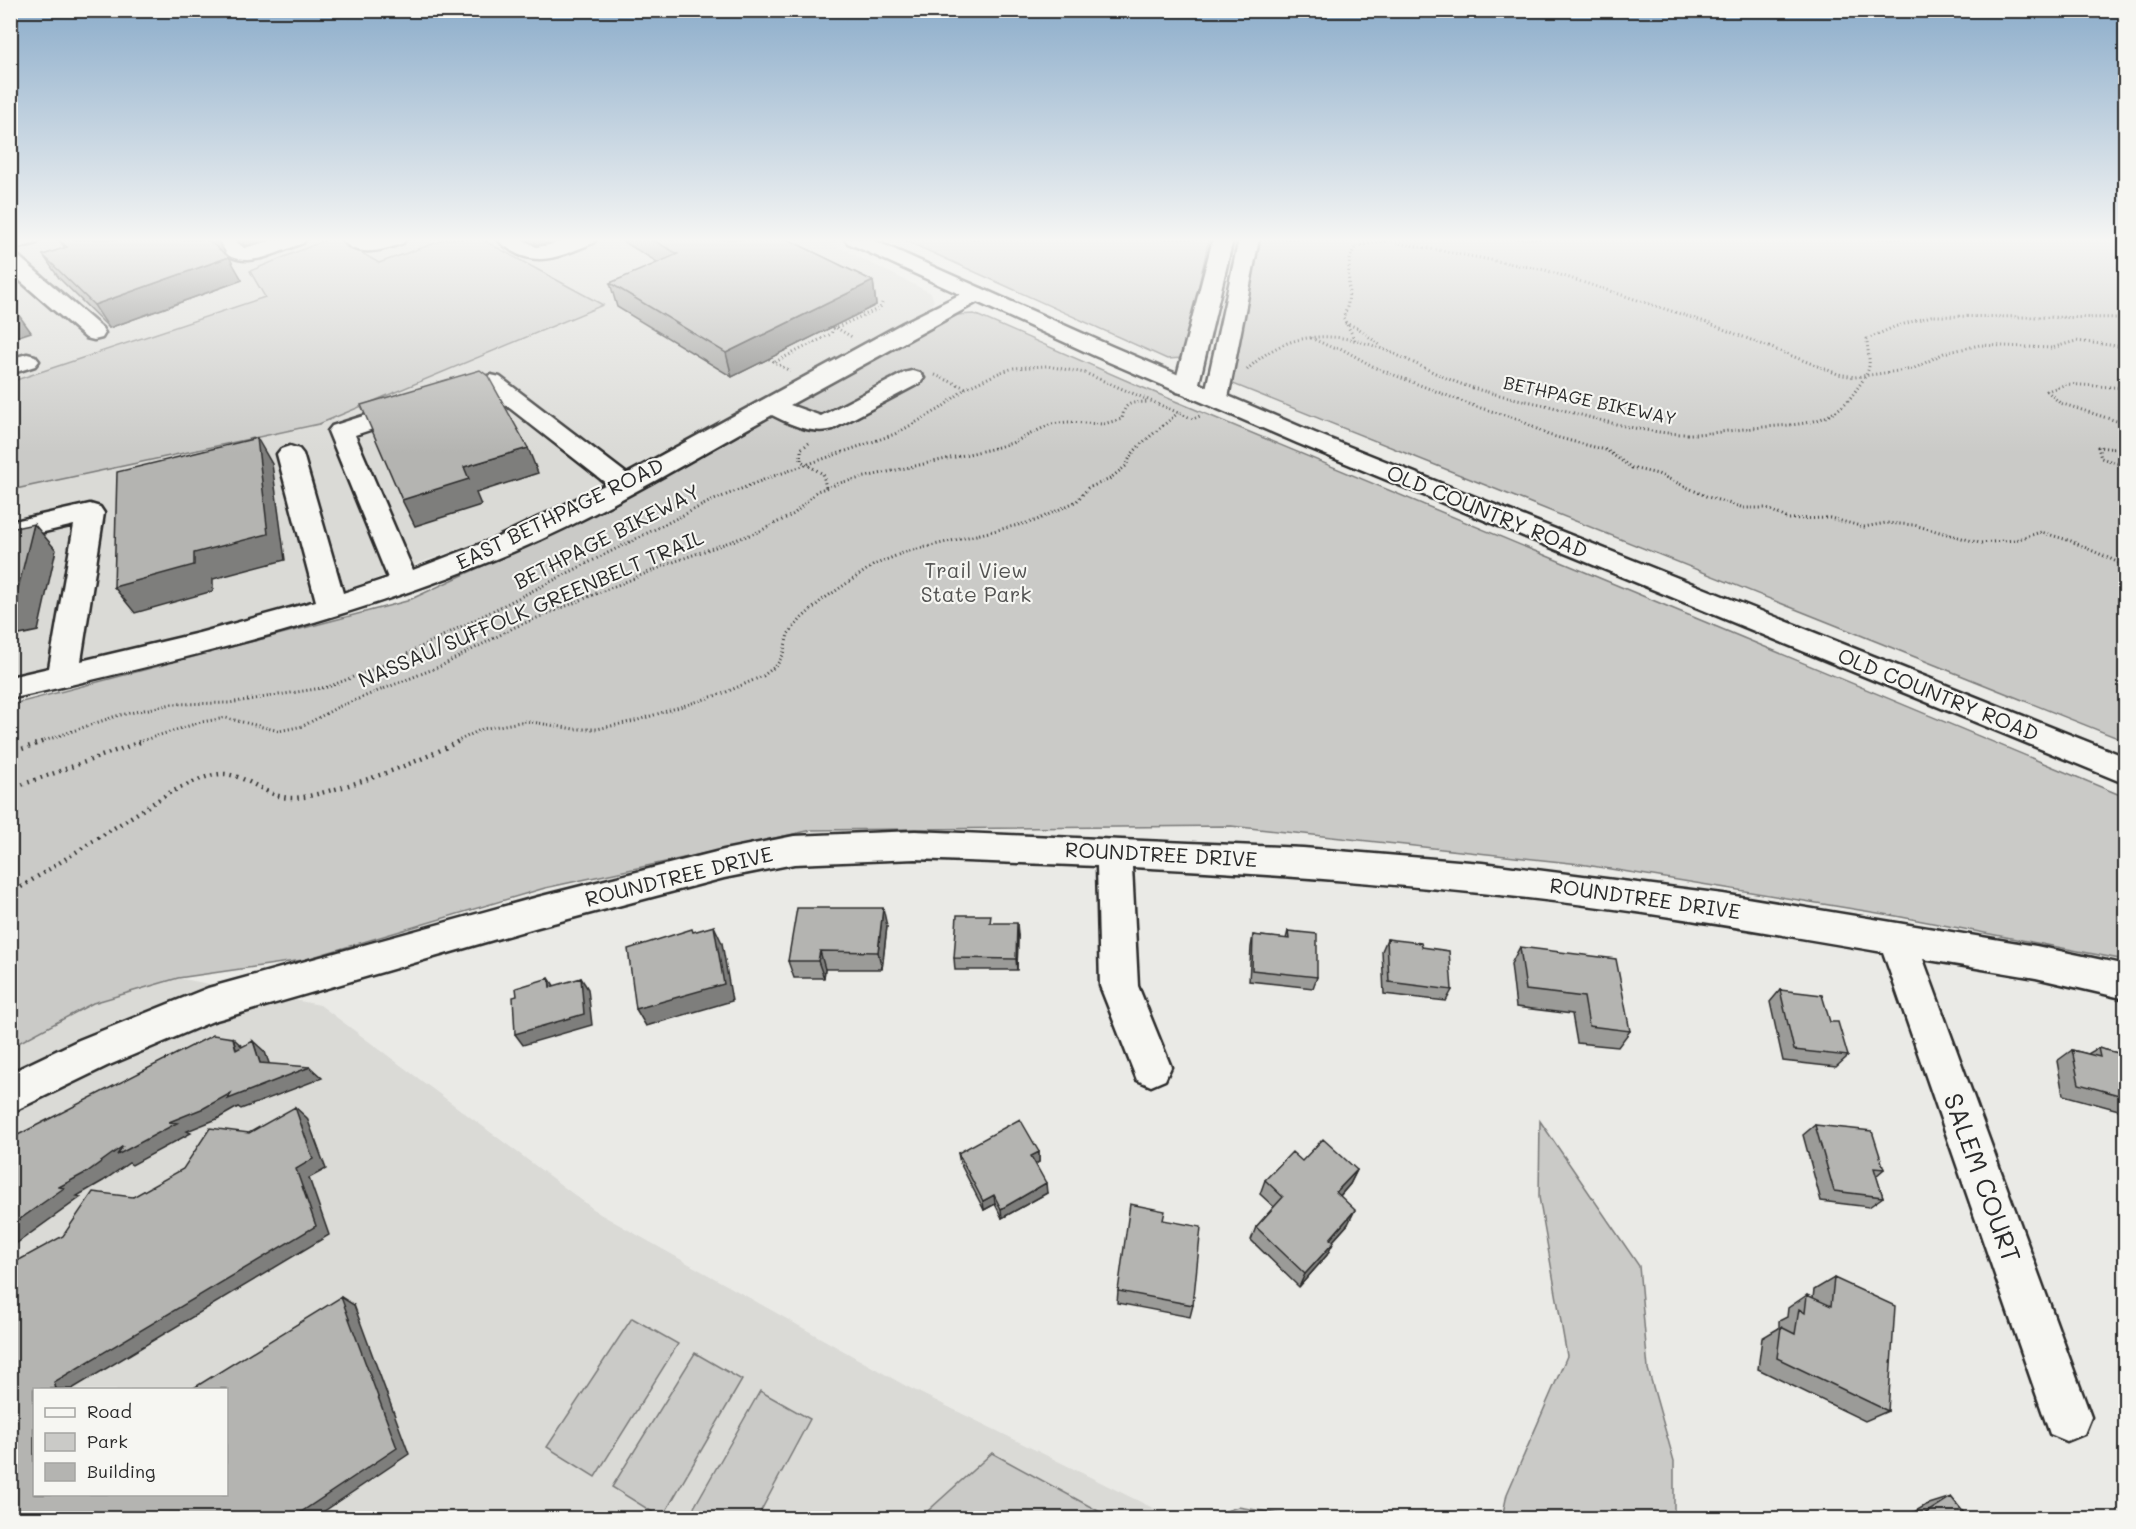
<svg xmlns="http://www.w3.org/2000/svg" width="2136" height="1529" viewBox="0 0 2136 1529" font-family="Mali,sans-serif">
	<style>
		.built { fill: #dadad6; fill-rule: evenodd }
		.green { fill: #cacac7; stroke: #7a7a79; stroke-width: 1.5 }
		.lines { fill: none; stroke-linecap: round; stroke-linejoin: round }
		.minor-casing { stroke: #2b2b2b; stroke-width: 5 }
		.major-casing { stroke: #2b2b2b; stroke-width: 5 }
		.path-far1 { stroke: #2b2b2b; stroke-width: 3; stroke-dasharray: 1 3; stroke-linecap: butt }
		.path { stroke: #2b2b2b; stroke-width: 4.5; stroke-dasharray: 1.5 5; stroke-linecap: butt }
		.minor { fill: #f6f6f2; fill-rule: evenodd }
		.major { fill: #f6f6f2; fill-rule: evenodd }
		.wall { fill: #9b9b98; stroke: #2b2b2b; stroke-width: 1.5 }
		.shaded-wall { fill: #7e7e7c; stroke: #2b2b2b; stroke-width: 1.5 }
		.building { fill: #b4b4b1; stroke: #2b2b2b; stroke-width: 1.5 }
		.labels { text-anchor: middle; stroke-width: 4.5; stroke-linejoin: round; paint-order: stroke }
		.far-street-label { font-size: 18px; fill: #2b2b2b; stroke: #f6f6f2 }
		.street-label { font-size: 21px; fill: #2b2b2b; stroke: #f6f6f2 }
		.park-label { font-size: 21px; fill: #535352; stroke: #f6f6f2 }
		.near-street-label { font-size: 26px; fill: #2b2b2b; stroke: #f6f6f2 }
	</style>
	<rect width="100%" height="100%" fill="#eaeae6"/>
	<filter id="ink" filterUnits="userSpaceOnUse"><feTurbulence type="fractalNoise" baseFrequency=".0167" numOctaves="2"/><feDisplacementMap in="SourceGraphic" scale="12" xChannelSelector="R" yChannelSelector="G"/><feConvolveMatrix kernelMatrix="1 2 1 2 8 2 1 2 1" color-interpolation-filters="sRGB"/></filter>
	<g filter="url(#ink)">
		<path class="built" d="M10 239H822L931 293 934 301 925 311 761 400 575 499 500 534 334 594 254 619 11 679Z
			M178 978 320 1005 600 1214 906 1386 1173 1518H11V1028ZM34 1390H226V1494H34Z"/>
		<path class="green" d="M328 239H338L379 263 446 239H481L603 305 319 424 11 490 10 382 265 297 250 271Z
			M902 239H1209L1183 358 1167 359Z
			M1257 239H2125V741L1233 384 1229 379 1244 322Z
			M974 314 1139 386 2125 797V960L1896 916 1580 864 1231 826 812 830 545 888 303 960 178 978 93 1003 11 1047 10 705 407 601 560 530 726 441 945 318 956 315Z
			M1540 1121 1639 1266 1648 1369 1674 1461V1518H1502L1507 1494 1567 1356 1539 1197Z
			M632 1318 678 1344 595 1477 547 1447Z
			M695 1353 742 1380 662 1518 612 1487Z
			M760 1391 810 1419 757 1518H688Z
			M992 1453 1111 1518H920Z
			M1238 1507 1304 1518H1205Z"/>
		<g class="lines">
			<defs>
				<path id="minor" d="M10 239H40L37 243 10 250Z
					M211 239H233L244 248 277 239H306L303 243C270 255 236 276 211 239Z
					M342 239H406L403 243C385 250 355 259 342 239Z
					M498 239H522L536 247 550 245 568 239H596L593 243C565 254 540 268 512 251 507 247 501 245 498 239Z
					M1213 239H1233L1198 387 1195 392 1186 394 1177 392 1174 387Z
					M1239 239H1259L1228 398 1225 403 1216 405 1207 403 1204 398Z
					M10 255 18 256 102 328 105 333 102 338 94 340 86 338 10 272Z
					M975 287 983 289 986 294 983 299 790 405 821 416 904 373 912 371 920 373 924 378 920 383 833 429C812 435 790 424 772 415 687 462 604 513 515 551 353 620 181 659 10 699V677L49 668 74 525 10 540V522L90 504 100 507 104 513 81 661 199 633 316 601 277 454 281 449 290 446 299 449 303 454 343 593 388 578 328 431 332 426 491 375 500 377 627 474 903 323ZM488 391 607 484 496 538 413 570 355 435Z
					M27 354 35 356 39 361 35 366 10 374V359Z
					M915 831 1303 848 1482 863 1723 894 2036 946 2126 965V999L2036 978 1923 959 2091 1417 2084 1434 2067 1441 2050 1434 1883 952C1749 929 1615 906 1480 893 1364 881 1248 873 1132 867L1138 986 1171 1067 1165 1080 1151 1086 1137 1080 1100 986 1097 866 915 859 794 864 724 878 538 927 213 1021 107 1066 10 1113V1073L79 1040 208 988 538 897 724 850 794 836Z"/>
				<path id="major" d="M845 239H871L1111 346 1315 433 2126 757V784L1297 443 1095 356 848 243Z"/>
			</defs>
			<use href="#minor" class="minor-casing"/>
			<use href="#major" class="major-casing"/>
			<path class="path-far1" d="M1345 323 1358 328 1381 346
				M833 326 852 337
				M1311 338 1333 348H1340L1376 368 1474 406 1518 419 1548 435 1606 450 1632 468 1658 474 1708 497 1744 508H1767L1788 519 1830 518 1864 527 1886 523 1914 525 1980 543 2015 540 2041 532 2071 541 2126 566
				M1355 340 1343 317C1356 294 1341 268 1356 246L1388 241 1545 270 1705 322 1838 374 1855 377 1913 369 1944 353 1980 345 2052 348 2076 341 2126 347
				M769 359 790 371
				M775 362 831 334 833 329 880 308 882 303
				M1247 370C1273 343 1305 333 1342 338 1385 344 1421 369 1461 384 1489 394 1519 399 1549 406 1592 418 1637 432 1682 434 1710 435 1736 429 1764 427 1802 424 1833 425 1856 390 1861 383 1868 374 1869 366 1870 357 1867 348 1867 339L1894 327 1931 316 2126 318
				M935 375 966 388
				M2126 388 2067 384 2047 391 2060 403 2126 424
				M809 443 801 449V461L823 474 826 488
				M2126 450 2098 447 2101 458 2126 466
				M41 742 116 716 172 704 229 703 328 687 391 662 709 502 768 478 895 434 940 409 966 388 1001 372 1014 368 1047 366 1085 373 1193 419 1202 415
				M138 742 201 722 226 718 279 731 303 726 338 707 441 666 515 627 676 561 758 532 794 514 817 491 843 482 991 449 1012 443 1051 424 1067 422 1103 424 1122 419C1125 401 1131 403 1148 402
				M456 742 482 729 526 721 574 729H597L635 721 724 693 763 676 777 665 783 655 788 634 802 618 822 600 874 565 905 552 1035 521 1077 501 1088 488 1108 480 1126 466 1131 455 1141 444 1178 413"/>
			<path class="path" d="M10 753 45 741
				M10 789 143 741
				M10 894 169 793C185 786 208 773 225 774 251 777 268 799 294 798 310 797 324 792 339 788 381 776 420 761 459 741"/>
			<use href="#minor" class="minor"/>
			<use href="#major" class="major"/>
		</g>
		<path class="wall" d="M235 239H270L245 246Z
			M526 239H561L549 243 536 245Z
			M619 239H787L873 281 876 305 732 377 617 307 610 283 659 263Z
			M59 240 227 255 242 280 109 328 59 278 43 255 65 248Z
			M992 923 1018 935 1017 970H955L954 958Z
			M887 926 882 969H825L824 978H794L788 961Z
			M1288 931 1317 977 1313 988 1249 981 1251 947 1253 935 1286 939Z
			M1387 939 1422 947 1452 990 1446 1001 1384 994 1382 951Z
			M1520 947 1630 1031 1618 1047 1577 1043 1572 1014 1516 1007 1511 964Z
			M1780 990 1830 1022 1848 1056 1836 1067 1783 1061 1770 1002Z
			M2098 1048 2126 1055V1112L2063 1095 2057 1061 2072 1050 2088 1054Z
			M1815 1125 1884 1169 1876 1176 1883 1197 1869 1207 1821 1201 1803 1135Z
			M1039 1152V1162L1035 1164 1047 1193 1002 1218 995 1204 984 1210 960 1163 958 1153Z
			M1302 1161 1357 1170 1350 1184 1340 1196 1348 1224 1333 1241 1327 1255 1299 1287 1251 1240 1256 1227 1274 1207 1260 1194 1265 1180Z
			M1163 1220 1193 1305 1190 1317 1117 1303 1118 1291Z
			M1834 1278 1888 1411 1865 1421 1758 1369 1762 1338 1779 1328V1321L1787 1317 1788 1308 1807 1295 1813 1298 1814 1290Z
			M1951 1497 1968 1518H1904L1926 1505Z"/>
		<path class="shaded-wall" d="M206 239H217L228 257Z
			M241 239H270L245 246Z
			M534 239H561L549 243 536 245Z
			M229 257 242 280 109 328 94 305Z
			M873 281 876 305 732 377 726 353Z
			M13 307 31 332 10 339V308Z
			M257 438 272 464 285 560 213 579V591L135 613 114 587 194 553Z
			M528 448 538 473 476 493 481 505 415 526 402 500 464 467Z
			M34 524 56 550 38 631 10 637V606Z
			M883 908 887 926 882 969 878 952Z
			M1017 923 1018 935 1017 970 1016 959Z
			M714 926 722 943 732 1001 646 1026 636 1009Z
			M820 951 825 969 824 978 818 961Z
			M549 978 557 990 550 987Z
			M581 978 588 989 592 1025 523 1045 515 1034Z
			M233 1038 245 1049 236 1050Z
			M253 1041 265 1052 273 1074 260 1063Z
			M310 1067 322 1078 241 1109 238 1107 217 1119 187 1131 191 1133 132 1165 129 1163 103 1181 77 1196 81 1197 10 1248V1226L59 1187 123 1146 169 1122 231 1093Z
			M295 1107 307 1118 326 1169 309 1178 329 1235 72 1389H56L54 1382 296 1169Z
			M1039 1152V1162L1031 1166V1156Z
			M1357 1170 1350 1184 1330 1207 1336 1192Z
			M1046 1183 1047 1193 1002 1218 1001 1209Z
			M994 1195 995 1204 984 1210 983 1201Z
			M1355 1210 1348 1224 1323 1252 1330 1239Z
			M1334 1242 1327 1255 1299 1287 1305 1274Z
			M341 1297 354 1305 409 1454 314 1518H292Z"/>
		<path class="building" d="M62 239H206L229 257 94 305 43 255 67 247 59 240Z
			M651 239H787L873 281 726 353 610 283 678 254Z
			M480 370 488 376 528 448 464 467 469 479 402 500 361 405Z
			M257 438 268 534 194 553V565L114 587 117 472Z
			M34 524 14 605 10 606V529Z
			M797 908H883L878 952 820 951 818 961H788Z
			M957 915H991L990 923H1017L1016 959 954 958Z
			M714 926 724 984 636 1009 628 949 692 929 693 932Z
			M1288 931 1317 934V977L1252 970 1253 935 1289 939Z
			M1387 939 1421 943 1422 947 1449 951 1452 990 1389 982Z
			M1520 947 1616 959 1630 1031 1589 1026 1584 997 1526 990Z
			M549 978 550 987 581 978 584 1014 515 1034 513 997 517 996 516 988Z
			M1780 990 1822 995 1830 1022H1838L1848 1056 1794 1050Z
			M213 1035 233 1038 236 1050 253 1041 260 1063 310 1067 228 1099 231 1093 204 1108 169 1122 177 1123 117 1155 123 1146 87 1172 59 1187 64 1188 10 1226V1139Z
			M2098 1048 2126 1055V1097L2079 1084 2072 1050 2100 1057Z
			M295 1107 313 1159 296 1169 316 1226 54 1382 56 1389H34V1494H226V1389H192L341 1297 397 1448 292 1518H10V1265L63 1236 93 1192 133 1197 183 1169 210 1128 249 1133Z
			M1020 1119 1039 1152 1031 1156 1046 1183 1001 1209 994 1195 983 1201 958 1153Z
			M1815 1125 1872 1131 1884 1169 1874 1168 1883 1197 1834 1191Z
			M1323 1139 1357 1170 1336 1192 1355 1210 1330 1239 1334 1242 1305 1274 1256 1227 1283 1197 1265 1180 1292 1152 1302 1161Z
			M1130 1204 1165 1211 1163 1220 1201 1227 1193 1305 1118 1291Z
			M1834 1278 1895 1306 1888 1411 1777 1358 1781 1327 1795 1334 1799 1309 1805 1313 1807 1295 1831 1306Z
			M1951 1497 1968 1518H1918Z"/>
	</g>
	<linearGradient id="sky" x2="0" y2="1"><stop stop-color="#8bacca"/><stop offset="0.53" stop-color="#f6f6f4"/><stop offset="1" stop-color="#f6f6f4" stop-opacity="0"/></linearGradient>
	<rect width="2136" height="453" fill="url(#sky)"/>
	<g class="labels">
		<g class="far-street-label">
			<text transform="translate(1590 401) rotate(12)" y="6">BETHPAGE BIKEWAY</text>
		</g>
		<g class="street-label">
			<text transform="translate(1487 512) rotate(22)" y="7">OLD COUNTRY ROAD</text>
			<text transform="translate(560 514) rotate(-26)" y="7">EAST BETHPAGE ROAD</text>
			<text transform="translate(607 537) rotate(-27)" y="7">BETHPAGE BIKEWAY</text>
			<text transform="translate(531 609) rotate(-23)" y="7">NASSAU/SUFFOLK GREENBELT TRAIL</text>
			<text transform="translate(1938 695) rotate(22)" y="7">OLD COUNTRY ROAD</text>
			<text transform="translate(1161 855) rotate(3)" y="7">ROUNDTREE DRIVE</text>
			<text transform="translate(679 877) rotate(-14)" y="7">ROUNDTREE DRIVE</text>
			<text transform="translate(1645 899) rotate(8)" y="7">ROUNDTREE DRIVE</text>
		</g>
		<g class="park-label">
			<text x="976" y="578">Trail View<tspan x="976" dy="24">State Park</tspan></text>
		</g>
		<g class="near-street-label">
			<text transform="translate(1982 1178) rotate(70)" y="9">SALEM COURT</text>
		</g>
	</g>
	<rect width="2136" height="1529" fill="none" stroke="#f6f6f2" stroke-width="36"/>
	<rect x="18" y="18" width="2100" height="1493" fill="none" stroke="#2b2b2b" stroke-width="2" filter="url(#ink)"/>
	<rect x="33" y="1388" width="195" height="108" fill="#f6f6f2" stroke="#a5a5a2" stroke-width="1.5"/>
	<rect x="45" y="1408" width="30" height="9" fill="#f6f6f2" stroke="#a5a5a2" stroke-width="1.5"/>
	<text x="87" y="1418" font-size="18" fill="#2b2b2b">Road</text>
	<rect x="45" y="1433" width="30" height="18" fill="#cacac7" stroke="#a5a5a2" stroke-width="1.5"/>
	<text x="87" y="1448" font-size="18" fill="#2b2b2b">Park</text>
	<rect x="45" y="1463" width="30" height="18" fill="#b4b4b1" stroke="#a5a5a2" stroke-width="1.5"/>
	<text x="87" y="1478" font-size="18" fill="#2b2b2b">Building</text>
</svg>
